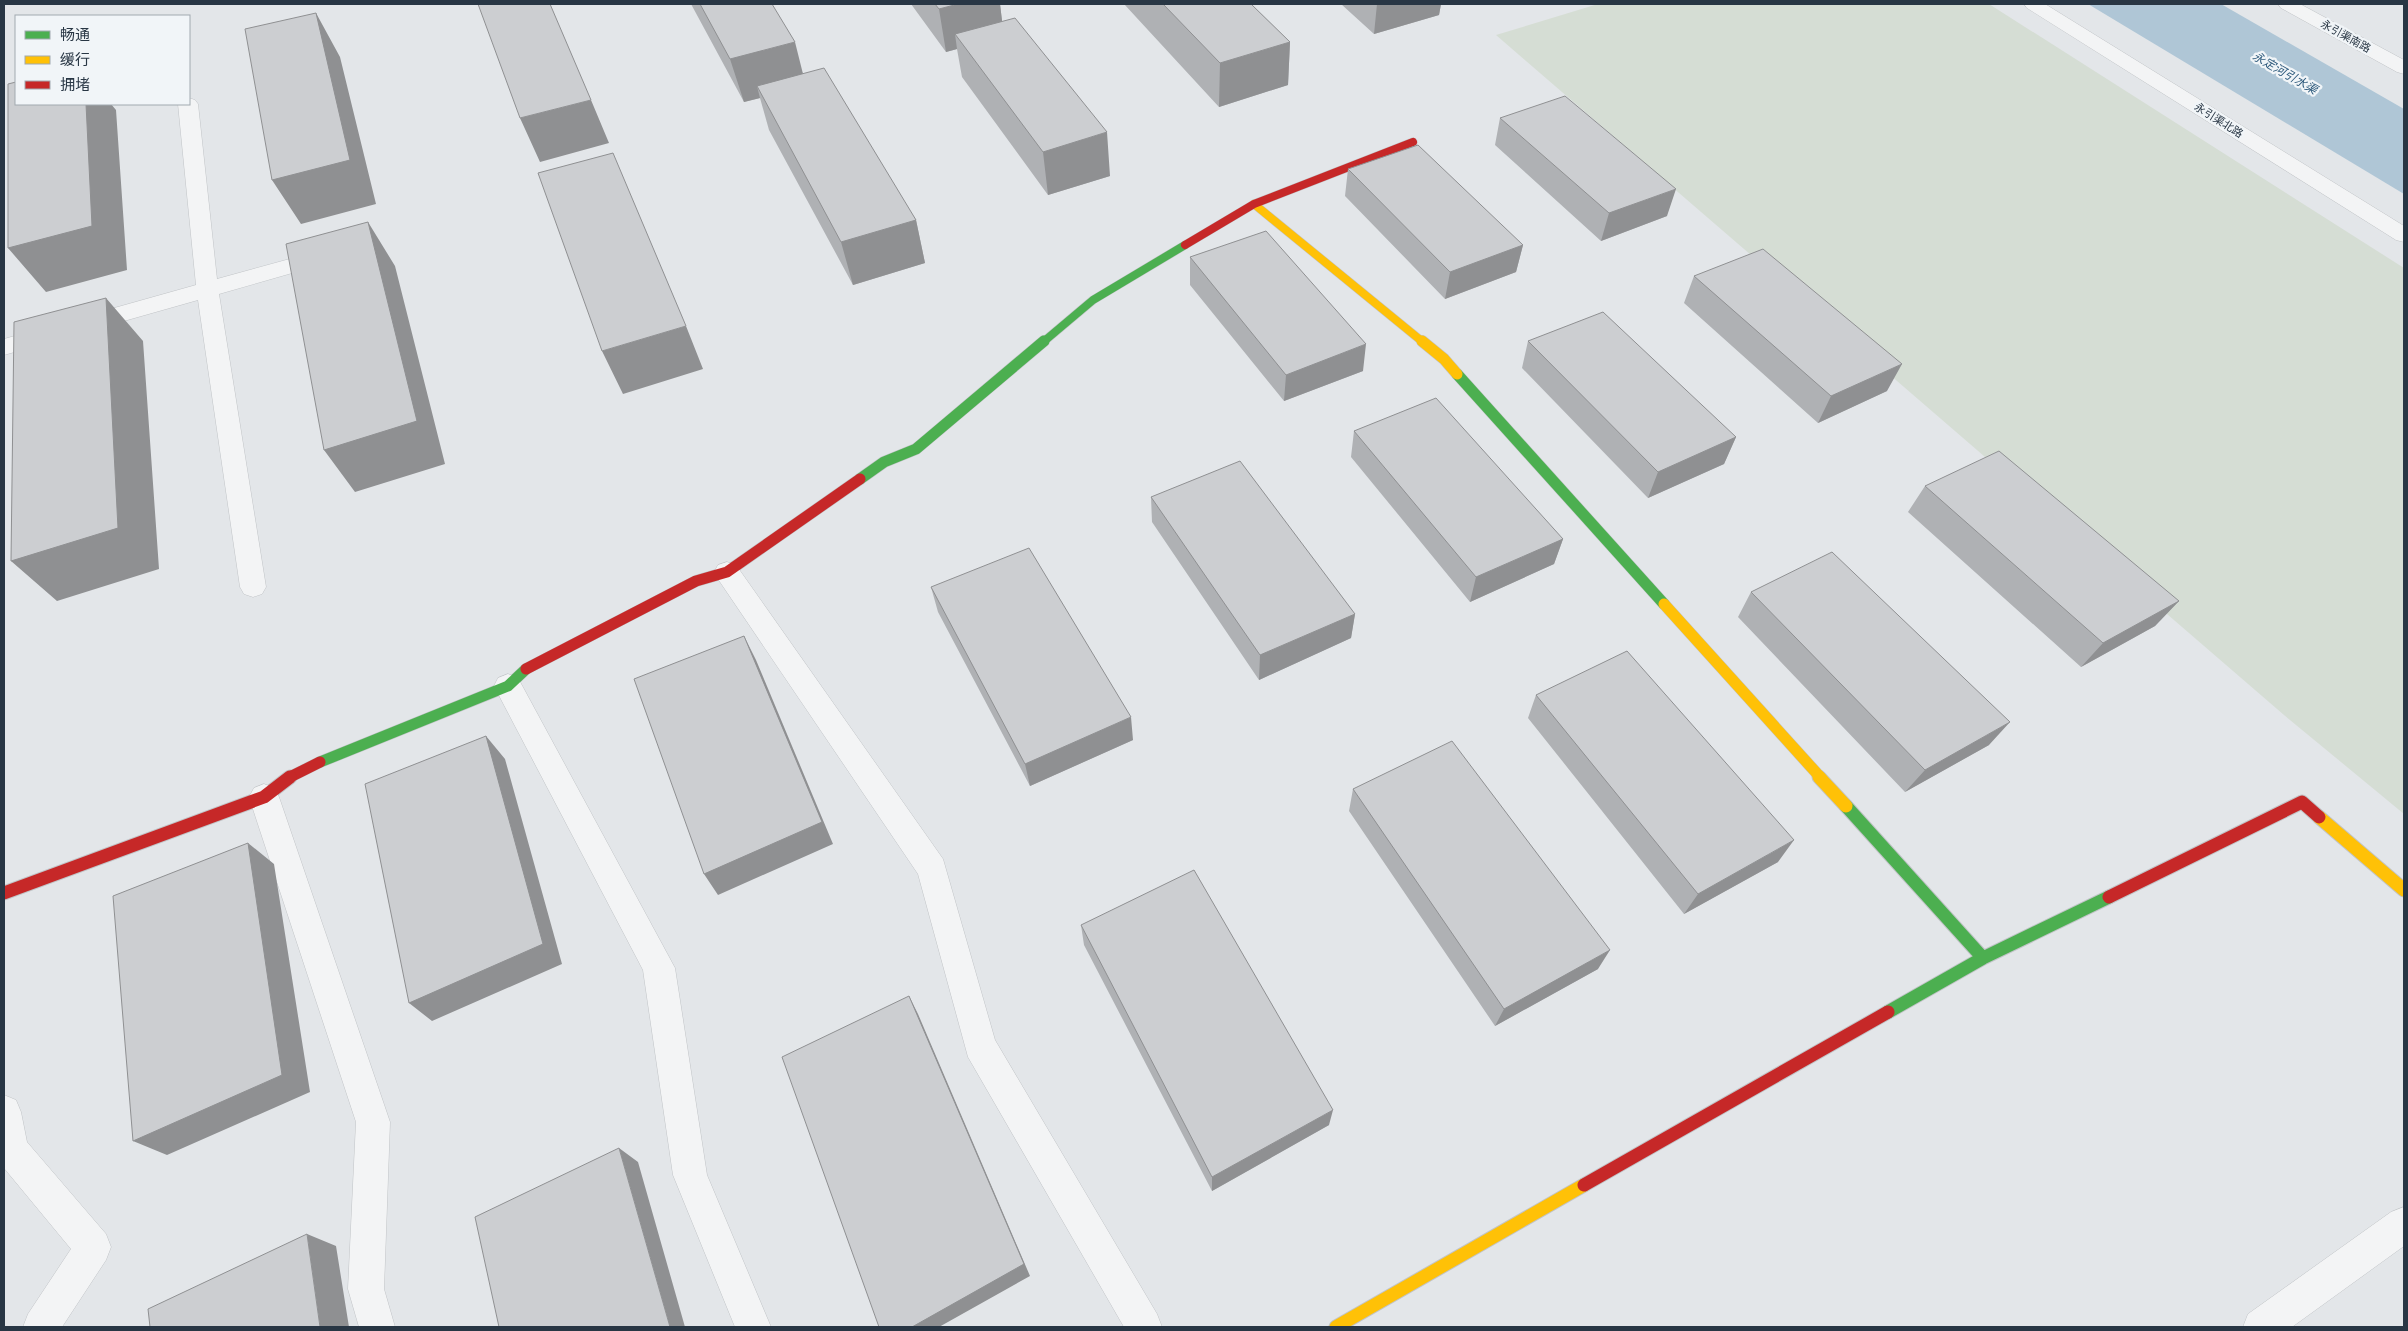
<svg xmlns="http://www.w3.org/2000/svg" width="2408" height="1331" viewBox="0 0 2408 1331" font-family="Montserrat,'Noto Sans SC',sans-serif">
	<style>
		.green { fill: #d5ddd4 }
		.water { fill: #afc6d6 }
		.lines { fill: none; stroke-linecap: round; stroke-linejoin: round }
		.street-casing { stroke: #c1c4c7; stroke-width: 1 }
		.fast-far2-casing { stroke: #c1c4c7; stroke-width: 9 }
		.fast-far1-casing { stroke: #c1c4c7; stroke-width: 12 }
		.fast-casing { stroke: #c1c4c7; stroke-width: 15 }
		.slow-far2-casing { stroke: #c1c4c7; stroke-width: 9 }
		.slow-far1-casing { stroke: #c1c4c7; stroke-width: 12 }
		.slow-casing { stroke: #c1c4c7; stroke-width: 15 }
		.jam-far2-casing { stroke: #c1c4c7; stroke-width: 9 }
		.jam-far1-casing { stroke: #c1c4c7; stroke-width: 12 }
		.jam-casing { stroke: #c1c4c7; stroke-width: 15 }
		.street { fill: #f3f4f5; fill-rule: evenodd }
		.fast-far2 { stroke: #4caf50; stroke-width: 8 }
		.fast-far1 { stroke: #4caf50; stroke-width: 11 }
		.fast { stroke: #4caf50; stroke-width: 13 }
		.slow-far2 { stroke: #ffc107; stroke-width: 8 }
		.slow-far1 { stroke: #ffc107; stroke-width: 11 }
		.slow { stroke: #ffc107; stroke-width: 13 }
		.jam-far2 { stroke: #c62828; stroke-width: 8 }
		.jam-far1 { stroke: #c62828; stroke-width: 11 }
		.jam { stroke: #c62828; stroke-width: 13 }
		.wall { fill: #afb1b4 }
		.shaded-wall { fill: #8f9092 }
		.building { fill: #ccced1; stroke: #8f9092 }
		.labels { text-anchor: middle; stroke-width: 4.5; stroke-linejoin: round; paint-order: stroke }
		.far-street-label { font-size: 11px; fill: #283644; stroke: #f1f5f8 }
		.far-water-label { font-size: 12px; font-style: italic; fill: #2e5a7c; stroke: #f1f5f8 }
	</style>
	<rect width="100%" height="100%" fill="#e3e6e9"/>
	<path class="green" d="M1598 4H1989L2404 268V814L2284 715 1496 35Z"/>
	<path class="water" d="M2088 4H2221L2404 109V194Z"/>
	<g class="lines">
		<defs>
			<path id="street" d="M2024 4H2045L2404 226V242L2396 240 2027 8Z
				M2278 4H2300L2404 60V74L2397 72 2281 8Z
				M189 98 195 100 198 104 217 279 326 249 334 251 337 256 334 261 219 294 266 587 262 594 253 597 244 594 240 587 198 300 4 355V339L196 285 178 104H189Z
				M727 562 736 565 943 859 995 1040 1157 1314 1162 1327H1124L968 1057 918 874 718 579 714 572 718 565Z
				M508 674 518 678 675 968 707 1175 771 1327H735L673 1175 643 970 494 686 498 678Z
				M264 784 274 788 279 797 390 1122 384 1289 395 1327H359L348 1289 356 1122 249 797 254 788Z
				M4 1095 16 1100 21 1112 27 1142 106 1234 111 1247 106 1260 62 1327H23L28 1314 71 1249 4 1168Z
				M2404 1207V1246L2292 1327H2243L2248 1314 2391 1212Z"/>
			<path id="fast-far2" d="M1042 343 1093 300 1185 245"/>
			<path id="fast-far1" d="M1457 374 1664 604
				M860 479 884 462 916 449 1044 341
				M320 762 508 686 526 669"/>
			<path id="fast" d="M1846 806 1983 958
				M1888 1012 1983 958 2109 897"/>
			<path id="slow-far2" d="M1254 204 1424 343"/>
			<path id="slow-far1" d="M1422 341 1444 359 1457 374
				M1664 604 1821 778"/>
			<path id="slow" d="M1819 777 1846 806
				M2319 817 2404 890
				M1336 1327 1584 1185"/>
			<path id="jam-far2" d="M1185 245 1254 204 1413 142"/>
			<path id="jam-far1" d="M526 669 696 581 727 572 860 479
				M288 778 320 762"/>
			<path id="jam" d="M4 893 264 797 290 777
				M2109 897 2302 802 2319 817
				M1584 1185 1888 1012"/>
		</defs>
		<use href="#street" class="street-casing"/>
		<use href="#fast-far2" class="fast-far2-casing"/>
		<use href="#fast-far1" class="fast-far1-casing"/>
		<use href="#fast" class="fast-casing"/>
		<use href="#slow-far2" class="slow-far2-casing"/>
		<use href="#slow-far1" class="slow-far1-casing"/>
		<use href="#slow" class="slow-casing"/>
		<use href="#jam-far2" class="jam-far2-casing"/>
		<use href="#jam-far1" class="jam-far1-casing"/>
		<use href="#jam" class="jam-casing"/>
		<use href="#street" class="street"/>
		<use href="#fast-far2" class="fast-far2"/>
		<use href="#fast-far1" class="fast-far1"/>
		<use href="#fast" class="fast"/>
		<use href="#slow-far2" class="slow-far2"/>
		<use href="#slow-far1" class="slow-far1"/>
		<use href="#slow" class="slow"/>
		<use href="#jam-far2" class="jam-far2"/>
		<use href="#jam-far1" class="jam-far1"/>
		<use href="#jam" class="jam"/>
	</g>
	<path class="wall" d="M691 4H772L803 74 916 220 925 263 853 285 769 130 760 98 744 102Z
		M911 4H1000L1002 21 1110 176 1048 195 962 77 957 49 946 52Z
		M1124 4H1251L1290 42 1288 85 1219 107Z
		M1341 4H1441L1439 15 1374 34Z
		M1500 118 1667 216 1601 241 1495 145Z
		M1348 169 1523 245 1516 272 1445 299 1345 196Z
		M1190 257 1363 371 1284 401 1190 285Z
		M1694 276 1887 391 1818 423 1684 303Z
		M1528 341 1736 437 1724 464 1648 498 1522 368Z
		M1354 431 1563 539 1554 564 1470 602 1351 457Z
		M1925 486 2179 601 2155 626 2081 667 1908 512Z
		M1151 497 1355 614 1351 638 1259 680 1152 522Z
		M931 587 1133 740 1030 786 938 612Z
		M1751 592 1989 745 1905 792 1738 617Z
		M1536 695 1778 862 1684 914 1528 718Z
		M1353 789 1598 969 1495 1026 1349 811Z
		M1081 925 1329 1125 1212 1191 1084 945Z"/>
	<path class="shaded-wall" d="M958 4H1000L1004 37 955 34 957 49 946 52 939 9Z
		M1377 4H1441L1439 15 1374 34Z
		M316 13 340 57 376 204 301 224 272 180Z
		M795 42 806 86H757L760 98 744 102 730 59Z
		M1290 42 1288 85 1219 107 1220 63Z
		M591 100 609 143 540 162 520 118Z
		M86 104H111L116 110 127 270 46 292 8 248Z
		M1107 132 1110 176 1048 195 1043 152Z
		M1676 189 1667 216 1601 241 1609 213Z
		M916 220 925 263 853 285 841 242Z
		M368 222 395 266 445 464 355 492 324 450Z
		M1523 245 1516 272 1445 299 1450 272Z
		M106 298 143 341 159 569 57 601 11 561Z
		M686 326 703 369 623 394 602 351Z
		M1366 344 1363 371 1284 401 1286 375Z
		M1902 364 1887 391 1818 423 1831 396Z
		M1736 437 1724 464 1648 498 1658 472Z
		M1563 539 1554 564 1470 602 1476 577Z
		M2179 601 2155 626 2081 667 2103 643Z
		M1355 614 1351 638 1259 680 1260 655Z
		M744 636 756 660 833 844 718 895 704 874Z
		M1131 717 1133 740 1030 786 1025 764Z
		M2010 722 1989 745 1905 792 1925 770Z
		M486 736 505 759 562 964 432 1021 409 1003Z
		M1794 840 1778 862 1684 914 1698 894Z
		M248 843 274 864 310 1092 167 1155 133 1141Z
		M1610 950 1598 969 1495 1026 1504 1009Z
		M909 996 918 1014 1030 1276 939 1327H912Z
		M1333 1110 1329 1125 1212 1191V1177Z
		M619 1148 638 1162 685 1327H670Z
		M307 1234 336 1246 349 1327H320Z"/>
	<path class="building" d="M478 4H550L591 100 520 118Z
		M700 4H772L795 42 730 59Z
		M935 4H958L939 9Z
		M1163 4H1251L1290 42 1220 63Z
		M316 13 350 160 272 180 245 29Z
		M1015 18 1107 132 1043 152 955 34Z
		M824 68 916 220 841 242 757 86Z
		M16 82V104H86L92 226 8 248V84Z
		M1565 96 1676 189 1609 213 1500 118Z
		M1418 145 1523 245 1450 272 1348 169Z
		M613 153 686 326 602 351 538 173Z
		M368 222 417 421 324 450 286 244Z
		M1266 231 1366 344 1286 375 1190 257Z
		M1763 249 1902 364 1831 396 1694 276Z
		M106 298 118 528 11 561 14 322Z
		M1603 312 1736 437 1658 472 1528 341Z
		M1436 398 1563 539 1476 577 1354 431Z
		M1999 451 2179 601 2103 643 1925 486Z
		M1240 461 1355 614 1260 655 1151 497Z
		M1029 548 1131 717 1025 764 931 587Z
		M1832 552 2010 722 1925 770 1751 592Z
		M744 636 822 822 704 874 634 679Z
		M1627 651 1794 840 1698 894 1536 695Z
		M486 736 543 944 409 1003 365 784Z
		M1452 741 1610 950 1504 1009 1353 789Z
		M248 843 282 1075 133 1141 113 896Z
		M1194 870 1333 1110 1212 1177 1081 925Z
		M909 996 1024 1264 912 1327H879L782 1057Z
		M619 1148 670 1327H499L475 1217Z
		M307 1234 320 1327H150L148 1309Z"/>
	<g class="labels">
		<g class="far-street-label">
			<text transform="translate(2346 36) rotate(29)" y="4">永引渠南路</text>
			<text transform="translate(2219 120) rotate(32)" y="4">永引渠北路</text>
		</g>
		<g class="far-water-label">
			<text transform="translate(2285 73) rotate(30)" y="4">永定河引水渠</text>
		</g>
	</g>
	<rect width="2408" height="1331" fill="none" stroke="#283644" stroke-width="10"/>
	<rect x="15" y="15" width="175" height="90" fill="#f1f5f8" stroke="#a1a9b0"/>
	<rect x="25" y="31" width="25" height="8" fill="#4caf50" stroke="#a1a9b0"/>
	<text x="60" y="40" font-size="15" fill="#283644">畅通</text>
	<rect x="25" y="56" width="25" height="8" fill="#ffc107" stroke="#a1a9b0"/>
	<text x="60" y="65" font-size="15" fill="#283644">缓行</text>
	<rect x="25" y="81" width="25" height="8" fill="#c62828" stroke="#a1a9b0"/>
	<text x="60" y="90" font-size="15" fill="#283644">拥堵</text>
</svg>
